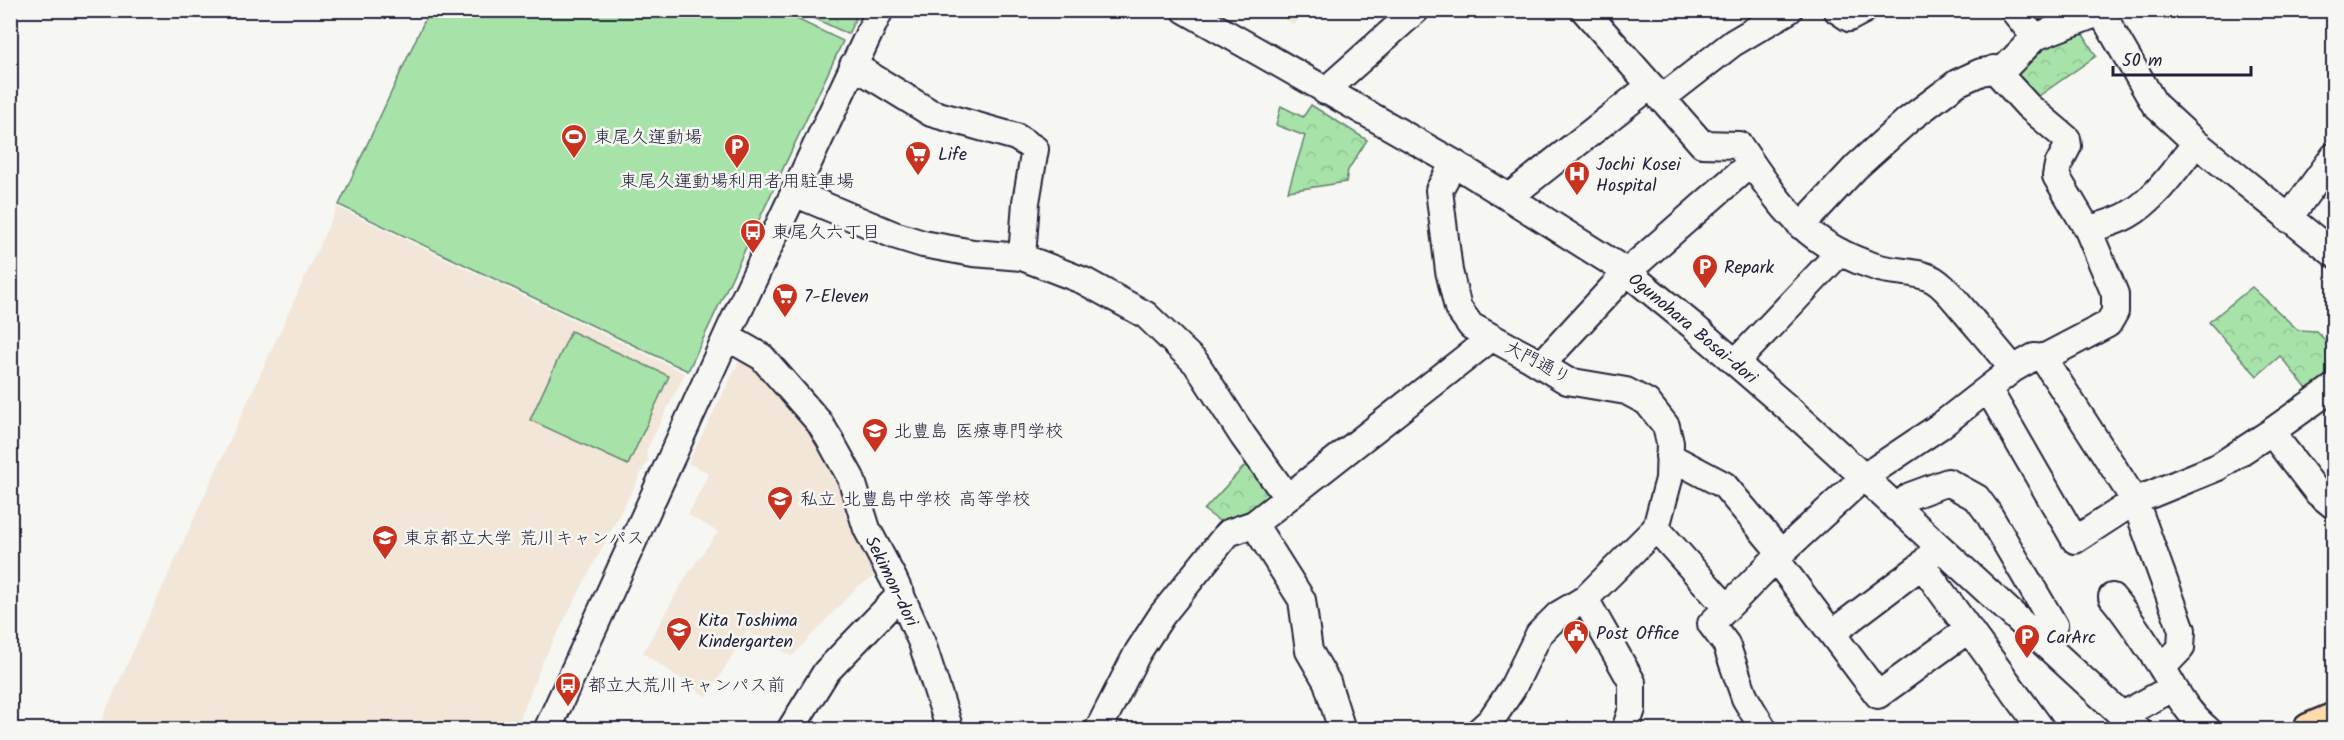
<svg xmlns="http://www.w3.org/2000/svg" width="2344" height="740" viewBox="0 0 2344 740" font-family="Kalam,'Klee One',sans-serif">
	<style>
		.built { fill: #f2e6d8 }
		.grass { fill: #a7e2a8; stroke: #648272; stroke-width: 1.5 }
		.park { fill: url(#park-crowns); stroke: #648272; stroke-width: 1.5 }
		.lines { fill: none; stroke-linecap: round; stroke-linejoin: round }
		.minor-casing { stroke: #22223b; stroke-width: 30 }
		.major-casing { stroke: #22223b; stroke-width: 38 }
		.minor { stroke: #f6f6f2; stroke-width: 26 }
		.major { stroke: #fddcac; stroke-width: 33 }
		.labels { text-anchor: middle; stroke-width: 5; stroke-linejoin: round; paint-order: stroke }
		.poi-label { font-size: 18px; fill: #22223b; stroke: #f6f6f2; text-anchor: start }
		.street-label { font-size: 18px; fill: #22223b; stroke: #f6f6f2 }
	</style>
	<defs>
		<pattern id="park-crowns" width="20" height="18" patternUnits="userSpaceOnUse" patternTransform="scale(1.5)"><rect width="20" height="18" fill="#a7e2a8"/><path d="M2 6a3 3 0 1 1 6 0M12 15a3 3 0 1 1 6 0" fill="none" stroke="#8fc292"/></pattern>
	</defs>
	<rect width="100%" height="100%" fill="#f6f6f2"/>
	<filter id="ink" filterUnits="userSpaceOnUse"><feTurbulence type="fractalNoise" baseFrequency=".0167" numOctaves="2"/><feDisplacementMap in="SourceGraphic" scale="12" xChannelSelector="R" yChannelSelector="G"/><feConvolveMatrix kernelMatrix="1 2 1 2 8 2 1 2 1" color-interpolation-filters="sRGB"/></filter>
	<g filter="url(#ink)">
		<path class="built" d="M1272 11H1304L1294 25Z
			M337 207 685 373 646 451 648 460 543 661 516 729 97 730Z
			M742 356 817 425 880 573 856 588 792 656 747 631 707 697 643 653 685 578 718 532 688 515 709 473 688 463Z"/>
		<path class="grass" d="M429 11H780L843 41 688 371 339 205Z
			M571 331 669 376 628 465 530 420Z"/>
		<path class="park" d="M799 11H859L848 34Z
			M2078 26 2096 56 2033 100 2013 78 2041 42Z
			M1311 105 1367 140 1348 170 1346 182 1288 191 1305 136 1276 125 1281 106 1303 117Z
			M2252 287 2298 330 2316 331 2333 348V379L2312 395 2280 356 2257 376 2209 322Z
			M1251 459 1276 493 1243 519 1222 523 1204 510Z"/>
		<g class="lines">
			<defs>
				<path id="minor" d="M1185 10 1454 163 1627 272 1692 325 1805 423 2138 730
					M1584 10 1702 144 1739 145C1780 204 1803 244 1876 267 1894 273 1917 270 1934 280 1947 288 1956 302 1966 313 1982 332 1998 350 2013 369
					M1837 10 1849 18 1864 10
					M2013 10 2035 37
					M853 65 931 113 1016 137 1035 149 1026 202 1022 257
					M1994 69 2028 106 2067 139 2068 146 2058 165 2056 176 2088 230 2115 294V312L2108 324 2043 358
					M1325 91 1416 10
					M1661 99 1733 43 1789 10
					M1454 163 1439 190 1449 271 1458 308 1471 326 1528 357 1567 381 1626 391 1647 402 1666 426 1670 443 1669 479 1656 528 1585 599 1558 615 1539 634 1512 689 1491 720 1480 730
					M794 193 894 235 923 244 973 253 1022 257 1084 281 1146 315 1196 363 1243 436 1287 497
					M1509 197 1650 86
					M2288 219 2334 156
					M1801 226 1856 167 1908 120 1957 83 1981 72 2005 68 2035 37 2101 12 2155 105 2196 143 2334 254
					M2088 230C2101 225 2116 222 2128 215 2154 201 2178 166 2196 143
					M727 337 762 357 819 422 830 440 851 478 867 529 894 580 922 643 950 730
					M1736 362 1840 252
					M1541 365 1627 272 1751 163
					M1988 389 2075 540 2135 501 2218 467 2271 432 2334 387
					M2271 432 2318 493 2334 506
					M1669 456 1724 485 1781 553
					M1896 508 1910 496 1948 482 1977 498 1988 513 2054 625 2043 641
					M1254 524 1302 600 1309 651 1327 682 1342 730
					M1656 528 1727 608
					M1775 558 1878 695 1969 629
					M1922 565 2042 730
					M2112 597C2130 618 2145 643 2161 666 2176 690 2184 710 2208 730
					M1585 599 1632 682V709L1625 730
					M1832 633 1922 565 1932 553
					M2123 715 2172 688
					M547 730 731 327 880 10
					M790 730 826 672 901 594
					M1098 730 1138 652 1162 615 1228 533 1254 524 1491 338
					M1764 730 1745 698 1726 644 1711 624 1781 553 1864 477 1940 426 2013 369 2034 357 2043 358 2135 501 2182 630 2181 648 2162 668"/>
				<path id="major" d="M2310 730 2334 720"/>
			</defs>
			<use href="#minor" class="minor-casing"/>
			<use href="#major" class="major-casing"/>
			<use href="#minor" class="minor"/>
			<use href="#major" class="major"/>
		</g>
	</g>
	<defs>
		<symbol id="stadium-pin" viewBox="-11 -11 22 30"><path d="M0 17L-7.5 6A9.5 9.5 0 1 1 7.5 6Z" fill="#c8321e" stroke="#f6f6f2"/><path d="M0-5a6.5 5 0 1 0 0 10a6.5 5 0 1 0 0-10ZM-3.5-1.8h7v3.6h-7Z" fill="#fff"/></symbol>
		<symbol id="parking-pin" viewBox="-11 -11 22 30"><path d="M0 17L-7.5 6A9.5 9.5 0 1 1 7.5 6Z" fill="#c8321e" stroke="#f6f6f2"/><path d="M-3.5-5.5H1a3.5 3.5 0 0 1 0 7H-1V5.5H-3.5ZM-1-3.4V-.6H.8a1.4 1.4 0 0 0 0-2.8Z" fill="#fff"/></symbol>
		<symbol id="supermarket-pin" viewBox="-11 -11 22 30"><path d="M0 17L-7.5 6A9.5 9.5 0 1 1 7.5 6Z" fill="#c8321e" stroke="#f6f6f2"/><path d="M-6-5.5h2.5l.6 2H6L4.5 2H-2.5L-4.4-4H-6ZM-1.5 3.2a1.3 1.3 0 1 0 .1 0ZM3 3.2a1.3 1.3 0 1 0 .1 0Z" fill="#fff"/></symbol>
		<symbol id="hospital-pin" viewBox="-11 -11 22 30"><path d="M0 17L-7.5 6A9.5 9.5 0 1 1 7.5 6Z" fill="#c8321e" stroke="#f6f6f2"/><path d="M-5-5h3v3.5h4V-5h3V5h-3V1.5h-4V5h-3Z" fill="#fff"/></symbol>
		<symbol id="bus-pin" viewBox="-11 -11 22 30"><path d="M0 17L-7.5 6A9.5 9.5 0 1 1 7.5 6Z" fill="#c8321e" stroke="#f6f6f2"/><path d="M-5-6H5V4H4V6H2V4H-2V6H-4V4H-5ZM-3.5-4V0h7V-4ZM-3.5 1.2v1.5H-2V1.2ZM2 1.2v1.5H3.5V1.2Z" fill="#fff"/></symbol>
		<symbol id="school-pin" viewBox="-11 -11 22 30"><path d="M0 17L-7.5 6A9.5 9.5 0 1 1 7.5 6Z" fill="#c8321e" stroke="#f6f6f2"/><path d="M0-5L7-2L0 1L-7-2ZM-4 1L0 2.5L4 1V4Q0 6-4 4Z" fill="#fff"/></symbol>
		<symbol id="university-pin" viewBox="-11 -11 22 30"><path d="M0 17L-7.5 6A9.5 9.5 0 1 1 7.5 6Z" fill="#c8321e" stroke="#f6f6f2"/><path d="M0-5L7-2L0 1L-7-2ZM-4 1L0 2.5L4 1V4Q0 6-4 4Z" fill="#fff"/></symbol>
		<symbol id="civic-pin" viewBox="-11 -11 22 30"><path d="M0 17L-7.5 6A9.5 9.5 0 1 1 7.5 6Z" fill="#c8321e" stroke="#f6f6f2"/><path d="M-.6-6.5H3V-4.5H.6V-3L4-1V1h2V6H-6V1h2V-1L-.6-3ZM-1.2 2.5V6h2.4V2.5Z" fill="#fff"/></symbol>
	</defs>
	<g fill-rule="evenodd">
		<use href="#stadium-pin" x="559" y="122" width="30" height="40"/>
		<use href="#parking-pin" x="722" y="132" width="30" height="40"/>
		<use href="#supermarket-pin" x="903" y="139" width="30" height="40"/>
		<use href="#hospital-pin" x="1562" y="159" width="30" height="40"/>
		<use href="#bus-pin" x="738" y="217" width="30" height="40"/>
		<use href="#parking-pin" x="1690" y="252" width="30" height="40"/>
		<use href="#supermarket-pin" x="770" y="281" width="30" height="40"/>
		<use href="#school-pin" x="860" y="416" width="30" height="40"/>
		<use href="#school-pin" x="765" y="484" width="30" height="40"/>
		<use href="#university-pin" x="370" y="523" width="30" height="40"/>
		<use href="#school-pin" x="664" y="615" width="30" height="40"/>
		<use href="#civic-pin" x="1561" y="618" width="30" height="40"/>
		<use href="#parking-pin" x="2012" y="622" width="30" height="40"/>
		<use href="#bus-pin" x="553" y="670" width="30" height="40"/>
	</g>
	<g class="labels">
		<g class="poi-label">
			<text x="594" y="143">東尾久運動場</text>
			<text x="938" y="160">Life</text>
			<text x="1596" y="170">Jochi Kosei<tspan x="1596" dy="21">Hospital</tspan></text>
			<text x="737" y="187" text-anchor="middle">東尾久運動場利用者用駐車場</text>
			<text x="772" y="238">東尾久六丁目</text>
			<text x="1724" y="273">Repark</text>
			<text x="804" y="302">7-Eleven</text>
			<text x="894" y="437">北豊島 医療専門学校</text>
			<text x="800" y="505">私立 北豊島中学校 高等学校</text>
			<text x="404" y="544">東京都立大学 荒川キャンパス</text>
			<text x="698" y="626">Kita Toshima<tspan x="698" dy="21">Kindergarten</tspan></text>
			<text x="1596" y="639">Post Office</text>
			<text x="2046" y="643">CarArc</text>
			<text x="588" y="691">都立大荒川キャンパス前</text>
		</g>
		<g class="street-label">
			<text transform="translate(1693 328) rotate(40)" y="6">Ogunohara Bosai-dori</text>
			<text transform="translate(1538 362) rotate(28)" y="6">大門通り</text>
			<text transform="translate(892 581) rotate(64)" y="6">Sekimon-dori</text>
		</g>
	</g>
	<rect width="2344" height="740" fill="none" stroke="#f6f6f2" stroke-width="36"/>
	<rect x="18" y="18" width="2308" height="704" fill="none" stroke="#22223b" stroke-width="2" filter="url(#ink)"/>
	<path d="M2113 66v9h138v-9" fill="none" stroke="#22223b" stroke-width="3"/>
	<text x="2122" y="66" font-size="18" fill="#22223b" stroke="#f6f6f2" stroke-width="4.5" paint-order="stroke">50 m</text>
</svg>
